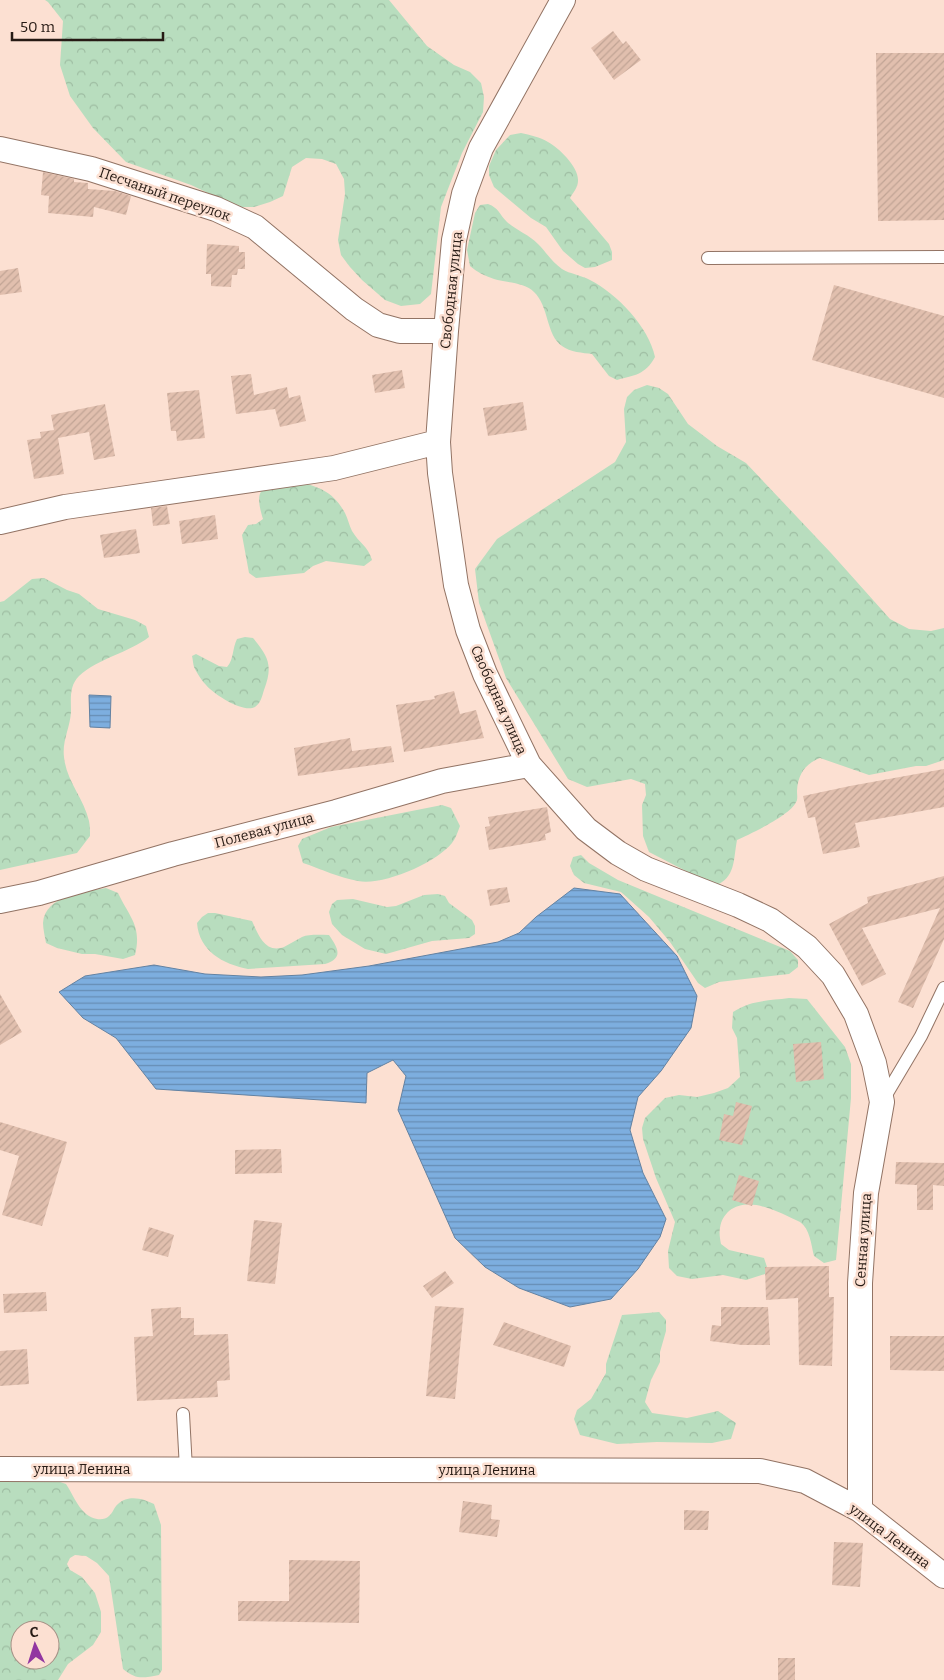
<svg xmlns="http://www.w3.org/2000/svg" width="944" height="1680" viewBox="0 0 944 1680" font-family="Bitter,serif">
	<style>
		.forest { fill: url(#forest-crowns); fill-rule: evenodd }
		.water { fill: url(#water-rules); stroke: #6382a2 }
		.building { fill: url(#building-hatch) }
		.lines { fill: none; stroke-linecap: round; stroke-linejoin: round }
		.lane-casing { stroke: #927364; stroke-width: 14 }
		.street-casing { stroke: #927364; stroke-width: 26 }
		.lane { stroke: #fff; stroke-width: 12 }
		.street { stroke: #fff; stroke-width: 24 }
		.labels { text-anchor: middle; stroke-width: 5; stroke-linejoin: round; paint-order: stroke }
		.street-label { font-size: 14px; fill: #261a14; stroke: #fce0d2 }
	</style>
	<defs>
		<pattern id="forest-crowns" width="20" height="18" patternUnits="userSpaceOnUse" patternTransform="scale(1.25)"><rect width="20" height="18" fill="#b8ddbe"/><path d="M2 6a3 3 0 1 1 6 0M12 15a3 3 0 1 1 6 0" fill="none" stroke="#9ebda2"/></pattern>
		<pattern id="water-rules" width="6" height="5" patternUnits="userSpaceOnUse" patternTransform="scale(1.25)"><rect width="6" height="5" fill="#7daedf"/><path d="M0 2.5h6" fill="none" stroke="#668db4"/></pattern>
		<pattern id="building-hatch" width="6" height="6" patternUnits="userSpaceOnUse" patternTransform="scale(1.25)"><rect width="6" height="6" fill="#e1bfae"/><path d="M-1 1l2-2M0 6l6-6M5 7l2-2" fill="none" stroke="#c1a495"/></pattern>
	</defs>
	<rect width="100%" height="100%" fill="#fce0d2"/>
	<path class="forest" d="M45 0H389L427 46 454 65 470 72 481 83 484 97 483 112 462 153 441 207 431 294 420 304 401 306 385 300 362 280 350 267 341 255 338 240 345 194 344 179 336 164 322 159 306 158 292 167 283 196 270 202 254 207H238L191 185 126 162 93 128 70 96 60 65 63 21 48 2Z
		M521 133C530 135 540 137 548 142 559 148 579 167 578 181 578 187 573 193 570 198L609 244 612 252V260L595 267 585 268 578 264 563 251 546 227 531 218 494 187 489 175V166L496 150 510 135Z
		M488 204C499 208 499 214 507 222 516 230 529 235 538 244 546 252 552 262 562 269 570 274 581 275 590 280 617 294 649 327 655 357 645 375 635 375 617 380L609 376 592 354C583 353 570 352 562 346 546 335 549 306 534 292 525 282 506 283 494 279 485 276 477 272 470 266L467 250 475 213 480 205Z
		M647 385 659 388 668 394 688 424 717 446 746 463 831 553 890 619 909 629 931 631 944 628V760L926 766H916L869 775 820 758C805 764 798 774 797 791 797 794 798 800 796 802 791 815 750 834 737 840 733 861 736 877 715 886L649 852 643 836 642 805 646 795 645 784 631 779 587 787 568 779 506 678 479 603 475 569 497 539 615 462 626 442 624 409 627 397 634 390Z
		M294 481C318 486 333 491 345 513 348 519 349 525 352 531 359 543 368 546 372 560L364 566 326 561 313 566 304 573 256 578 249 573 242 535 248 525 256 524 263 519C252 484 265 487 294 481Z
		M44 578 67 590 79 594 98 609 135 620 146 626 149 637C128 653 99 658 79 676 69 686 71 699 71 712 70 728 62 741 64 757 66 780 84 799 89 821 90 826 90 831 90 836L77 853 0 870V602L4 601 32 579Z
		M245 637 253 638C269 657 273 666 264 690 262 696 261 703 255 707 244 713 219 697 210 689 205 685 197 674 194 667 193 664 193 660 192 656L196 654 219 666 227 667C234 659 232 649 237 639Z
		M442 805 451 808 460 826C458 831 456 838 452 843 436 863 383 886 358 881 340 878 321 869 303 863L298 846 302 839 331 827Z
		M581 855 589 863 618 880 790 951 798 960V967L789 974 719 982 705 988 698 983 670 942 649 917 621 892 584 883 574 875 570 866 573 857Z
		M106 888 118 893C130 918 142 926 135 955L123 959 95 954H82L57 948 46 943C45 937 43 929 43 923 45 895 85 892 106 888Z
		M438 894 445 896 449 903 472 920 475 926V934L469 938 432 941 386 954 365 949 342 935 332 924 329 912 332 904 337 900 353 899 387 907 396 906 424 895Z
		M208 913H215L252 921C258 934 265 954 284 947 290 944 296 940 302 937 309 934 320 935 329 935 338 948 344 958 325 964L248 969C223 964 199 951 197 923L202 917Z
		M789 998 807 999 845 1047 851 1064V1098L836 1260 824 1263 814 1256C811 1244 810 1229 800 1222 780 1213 750 1195 729 1211 724 1216 721 1220 720 1228 719 1233 720 1239 721 1244L729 1250 764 1258 768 1270 765 1274 746 1280 723 1275 692 1279 677 1276 669 1268 668 1251 675 1222 656 1178 643 1139 642 1128 645 1118 665 1098 679 1095 697 1097 714 1093 728 1088 740 1077 737 1038 732 1028 733 1012C751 1000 767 1001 789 998Z
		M659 1312 666 1320V1331L660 1352V1362L651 1380 645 1402 652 1413 687 1418 718 1411 736 1423 731 1439 712 1443 657 1442 617 1444 580 1435 574 1419 577 1410 591 1399 606 1373V1364L622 1315Z
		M0 1481 60 1482 66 1484C72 1493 77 1506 85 1513 91 1519 103 1522 109 1516 113 1513 114 1507 118 1504 129 1494 144 1499 154 1504L161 1525 162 1670 159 1675C142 1678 137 1680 123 1669L109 1576 97 1563 86 1556 75 1555 70 1558 67 1564 70 1570 82 1577 95 1593 101 1612V1632L93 1645 68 1664 58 1680H0ZM20 1630H50V1660H20Z"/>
	<path class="water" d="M89 695 111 696 110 728 90 727Z
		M574 888 620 894 677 956 697 996 691 1028 661 1071 638 1097 630 1130 643 1173 666 1219 660 1237 638 1269 611 1299 570 1307 519 1288 485 1267 455 1238 398 1110 406 1076 393 1060 367 1073 366 1103 156 1089 116 1038 83 1018 59 992 85 976 154 965 205 974 261 977 302 975 369 966 498 942 519 933 536 917Z"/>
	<path class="building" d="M613 31 623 44 626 41 641 60 614 80 591 48Z
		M876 53H944V220L878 221Z
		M43 172 74 179V182L88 183V189L115 191 131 196 126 215 94 207 93 217 48 213 49 196 41 195Z
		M207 244 239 246V252H245V269H238L237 275H232L231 287 211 286V274H206Z
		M18 268 22 292 0 295V271Z
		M834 285 944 316V398L812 360Z
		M402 370 405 388 375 393 372 375Z
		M251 374 254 395 287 387 289 398 300 395 306 421 280 427 275 409 236 414 231 376Z
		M199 390 205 438 177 441 176 431H171L167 393Z
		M523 402 527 430 488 436 483 408Z
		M105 404 115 456 94 460 89 432 58 438 64 474 34 479 27 440 41 438 40 432 54 430 51 415Z
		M167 506 170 524 153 526 151 508Z
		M215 515 218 539 182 544 179 521Z
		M136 529 140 553 104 558 100 535Z
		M454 691 460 714 476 710 484 738 404 752 396 705 435 699 434 696Z
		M350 738 352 751 391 746 394 762 298 776 294 748Z
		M944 769V807L855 823 860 847 823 854 815 817 808 818 803 796 850 786Z
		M547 807 551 832 545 834 546 840 489 850 485 827 490 826 488 817Z
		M944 876V939L913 1008 898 1002 940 908 862 928 886 974 862 986 829 924 868 903 867 897Z
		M507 887 510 902 490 906 487 890Z
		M0 994 22 1032 0 1045Z
		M821 1042 824 1079 796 1082 793 1044Z
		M736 1102 752 1106 742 1145 719 1140 724 1114 733 1116Z
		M0 1122 67 1142 42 1226 2 1215 19 1156 0 1150Z
		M281 1149 282 1173 235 1174V1150Z
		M896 1162 944 1163V1186L933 1185V1210H917V1185L895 1184Z
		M739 1175 759 1181 752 1206 732 1200Z
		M254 1220 282 1223 275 1284 247 1281Z
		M149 1227 174 1235 168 1257 142 1250Z
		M829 1266V1297H834L832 1366 799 1365 798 1298 766 1300 765 1267Z
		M445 1271 454 1283 432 1298 423 1286Z
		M46 1292 47 1311 4 1313 3 1294Z
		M435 1306 464 1308 455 1399 426 1396Z
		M181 1307V1318H194V1335L228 1334 230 1380 217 1381 218 1397 137 1401 134 1337 153 1336 151 1309Z
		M721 1307H768L770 1345H742L710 1341 712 1325 721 1326Z
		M504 1322 571 1346 564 1367 493 1345Z
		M890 1336H944V1371L890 1370Z
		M27 1349 29 1384 0 1386V1351Z
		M463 1501 492 1505 491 1519 500 1520 497 1537 459 1532Z
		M684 1510 709 1511 708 1530H684Z
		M834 1542 863 1543 860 1587 832 1585Z
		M289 1560 360 1561 359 1623 238 1621V1601H289Z
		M778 1658H795V1680H778Z"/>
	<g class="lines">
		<defs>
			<path id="lane" d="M708 258 944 257
				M883 1100 921 1036 944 988
				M183 1414 186 1469"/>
			<path id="street" d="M563 0 481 148 464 194 454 240 446 331 438 442 440 473 456 585 468 630 485 674 529 765 586 829 618 853 646 869 738 905 770 920 807 947 833 975 856 1014 874 1063 882 1102 866 1193 860 1283V1510
				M0 149 91 169 216 209 255 227 354 309 378 325 400 331H446
				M0 522 65 507 334 468 438 442
				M0 901 39 893 173 854 336 812 442 781 529 765
				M0 1469 760 1471 805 1481 860 1510 944 1576"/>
		</defs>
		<use href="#lane" class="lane-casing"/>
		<use href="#street" class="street-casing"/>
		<use href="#lane" class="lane"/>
		<use href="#street" class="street"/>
	</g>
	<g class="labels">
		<g class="street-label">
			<text transform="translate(165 194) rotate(19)" y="5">Песчаный переулок</text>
			<text transform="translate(451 290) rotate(-84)" y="5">Свободная улица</text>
			<text transform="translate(499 700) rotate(66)" y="5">Свободная улица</text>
			<text transform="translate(264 830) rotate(-15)" y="5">Полевая улица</text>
			<text transform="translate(863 1240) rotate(-86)" y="5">Сенная улица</text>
			<text x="82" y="1474">улица Ленина</text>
			<text x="487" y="1475">улица Ленина</text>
			<text transform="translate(890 1536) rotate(37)" y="5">улица Ленина</text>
		</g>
	</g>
	<g transform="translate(35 1645) rotate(356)"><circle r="24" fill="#fce0d2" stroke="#a69186"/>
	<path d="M0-4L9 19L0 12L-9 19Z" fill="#9236a1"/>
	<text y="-8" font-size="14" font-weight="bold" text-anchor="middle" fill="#261a14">С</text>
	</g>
	<path d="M12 32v8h151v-8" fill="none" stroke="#261a14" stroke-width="2.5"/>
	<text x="20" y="32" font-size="15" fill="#261a14" stroke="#fce0d2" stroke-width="4" paint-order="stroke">50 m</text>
</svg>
